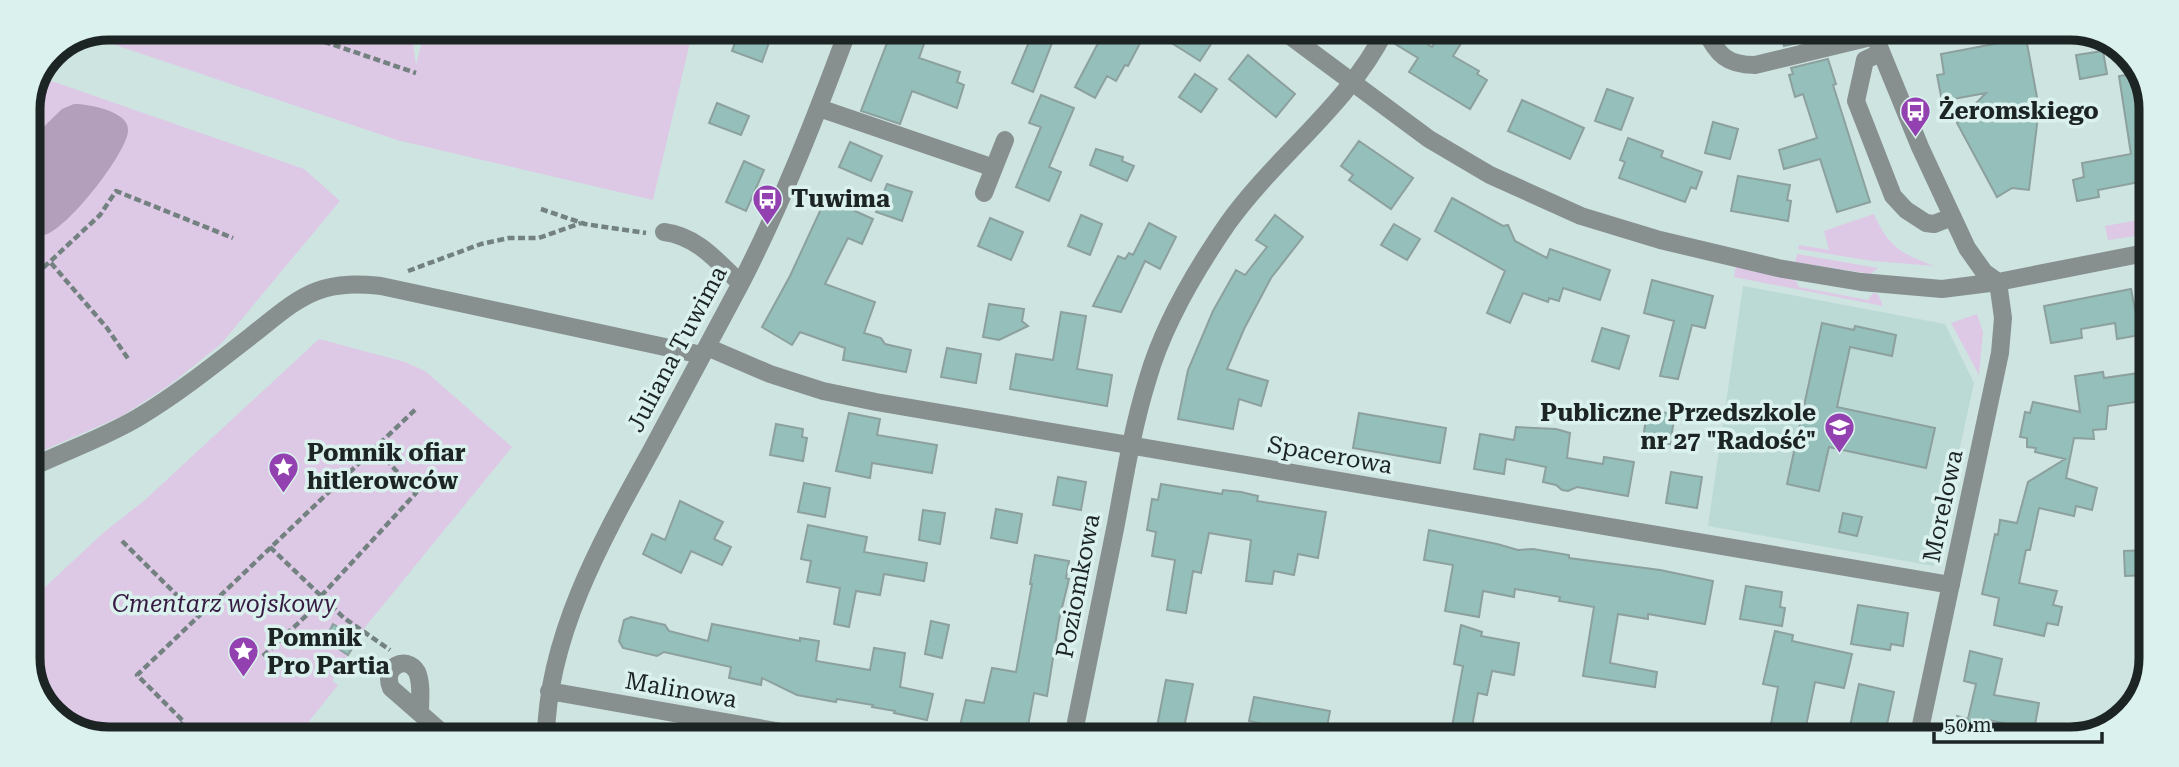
<svg xmlns="http://www.w3.org/2000/svg" width="2179" height="767" viewBox="0 0 2179 767" font-family="'Roboto Serif',serif">
	<style>
		.built { fill: #bbd9d5 }
		.green { fill: #ddc8e5 }
		.water { fill: #b39fbb }
		.building { fill: #95bfba; stroke: #8ca09e; stroke-width: 2 }
		.lines { fill: none; stroke-linecap: round; stroke-linejoin: round }
		.path { stroke: #738280; stroke-width: 4.5; stroke-dasharray: 7 3.5; stroke-linecap: butt }
		.minor { stroke: #87908f; stroke-width: 18 }
		.labels { text-anchor: middle; stroke-width: 7; stroke-linejoin: round; paint-order: stroke }
		.poi-label { font-size: 24px; font-weight: bold; fill: #1d2524; stroke: #dbf1ee; text-anchor: start }
		.street-label { font-size: 24px; fill: #1d2524; stroke: #dbf1ee }
		.park-label { font-size: 24px; font-style: italic; fill: #371b42; stroke: #dbf1ee }
		.rim { fill: none; stroke: #1d2524; stroke-width: 9 }
	</style>
	<rect width="100%" height="100%" fill="#cee4e1"/>
	<path class="built" d="M1743 286 1945 324 1974 383 1934 566 1708 526Z"/>
	<path class="green" d="M109 28 411 29 416 65 425 29H693L653 200 397 140 89 36Z
		M40 77 304 169 340 201 221 344 171 384 122 416 28 457V104Z
		M1874 214C1889 248 1901 253 1934 266L1873 261 1798 249 1799 245 1829 250 1824 231Z
		M2150 218V234L2108 240 2105 226Z
		M1797 254 1878 268 1871 274 1795 262Z
		M1736 266 1795 279 1799 287 1868 300 1873 293 1878 294 1883 306 1734 277Z
		M1977 314 1983 332 1979 375 1951 323Z
		M319 339 405 362 425 371 512 447 366 626 332 681 338 685 298 735H83L45 708 28 664V603L103 533 145 500Z"/>
	<path class="water" d="M74 104C88 104 130 111 128 131 127 153 66 231 44 235 38 236 33 233 28 231V142L62 109Z"/>
	<path class="building" d="M740 29H774L762 62 732 51Z
		M892 30H929L919 58 960 72 957 82 964 85 957 108 912 91 900 124 861 111Z
		M1034 30H1057L1033 92 1012 83Z
		M1105 30H1147L1128 66 1125 65 1116 81 1107 76 1095 98 1075 87Z
		M1151 30H1220L1200 61Z
		M1396 31H1405L1432 47 1443 31H1469L1453 56 1479 71 1477 74 1487 80 1470 109 1409 72 1418 58 1392 42Z
		M1780 32H1820L1822 37 1784 46Z
		M2026 38 2039 108 2029 190 2012 188 1997 197 1957 123 1986 93 1942 101 1937 75 1944 74 1941 54Z
		M2103 51 2107 74 2080 79 2076 55Z
		M1248 55 1295 94 1276 117 1229 79Z
		M1828 59 1836 84 1833 85 1870 202 1837 212 1820 159 1784 169 1779 150 1817 138 1803 94 1795 97 1789 75 1793 74 1791 68Z
		M2139 73 2151 103 2150 180 2098 190 2099 197 2077 201 2073 180 2084 177 2082 163 2131 154 2119 76Z
		M1195 74 1217 89 1201 112 1179 97Z
		M1607 89 1633 98 1621 130 1595 121Z
		M1041 95 1074 108 1049 167 1061 172 1049 201 1016 187 1041 127 1029 123Z
		M1522 100 1584 128 1570 159 1508 131Z
		M717 103 749 116 741 135 709 123Z
		M1713 122 1738 129 1730 159 1705 153Z
		M1628 138 1663 151 1661 157 1702 172 1696 189 1691 187 1685 202 1619 178 1625 162 1620 160Z
		M1359 141 1413 178 1391 209 1349 180 1353 175 1341 166Z
		M850 142 882 156 871 181 839 167Z
		M1096 149 1123 157 1122 161 1134 166 1127 181 1090 165Z
		M744 161 764 170 746 211 726 202Z
		M1738 176 1790 185 1787 200 1791 201 1788 221 1731 211Z
		M887 184 912 192 902 221 876 212Z
		M826 198 873 219 862 244 848 238 825 284 875 302 864 333 881 338 885 344 911 350 906 372 843 360 845 348 800 332 792 345 762 327 790 276Z
		M1452 198 1503 226 1508 225 1515 241 1547 258 1550 249 1610 270 1600 300 1563 288 1559 301 1549 298 1548 302 1523 293 1510 323 1487 313 1505 271 1435 231Z
		M1081 215 1102 224 1090 255 1068 246Z
		M1275 215 1303 237 1271 278 1244 329 1227 369 1268 381 1261 406 1239 399 1233 429 1178 419 1188 370 1213 311 1236 270 1245 275 1267 247 1256 240Z
		M990 218 1023 232 1011 260 978 246Z
		M1149 223 1176 237 1160 269 1145 261 1121 312 1093 306 1118 256 1125 259 1129 253 1133 255Z
		M1394 224 1420 239 1407 260 1381 245Z
		M1652 280 1713 296 1705 328 1692 325 1678 379 1660 376 1674 321 1644 313Z
		M2131 289 2140 335 2117 339 2115 323 2081 329 2082 338 2051 343 2044 306Z
		M989 304 1024 309 1022 321 1028 326 999 340 983 337Z
		M1061 312 1086 316 1077 369 1112 375 1107 406 1010 389 1016 354 1053 360Z
		M1822 323 1854 330 1855 326 1896 335 1892 356 1850 347 1837 407 1935 428 1926 468 1829 447 1819 491 1787 484Z
		M1602 328 1629 336 1619 369 1592 361Z
		M947 348 981 354 976 383 941 377Z
		M2103 372 2104 378 2139 373 2142 401 2108 406 2106 429 2093 430 2094 439 2074 438 2066 478 2097 488 2092 510 2076 506 2074 516 2039 508 2030 550H2026L2019 583 2057 591 2053 605 2062 607 2058 625 2047 623 2044 636 1994 625 1999 598 1982 594 1995 534 1998 535 2000 520 2017 523 2028 482 2065 459 2035 452 2036 448 2027 447V438L2020 437 2025 412 2030 413 2033 402 2080 412 2075 376Z
		M1647 410 1675 414 1670 444 1643 440Z
		M849 413 880 419 877 435 937 445 932 473 872 463 870 478 836 471Z
		M1359 413 1446 428 1440 463 1353 448Z
		M776 424 803 429 802 437 807 438 803 461 770 455Z
		M1516 427 1556 429 1570 433 1567 458 1603 464 1604 457 1634 462 1628 496 1577 487 1568 491 1562 490 1556 485 1543 482 1546 467 1506 459 1504 474 1474 469 1480 434 1514 440Z
		M1671 472 1702 477 1697 508 1666 503Z
		M1058 477 1086 482 1081 510 1053 505Z
		M804 483 830 488 825 517 798 512Z
		M1161 484 1222 494 1223 490 1241 492 1258 496 1257 501 1326 512 1318 558 1298 554 1294 575 1274 571 1272 584 1246 581 1251 540 1209 533 1201 573 1193 571 1186 613 1167 610 1175 560 1152 556 1156 532 1147 530 1152 499 1158 500Z
		M680 501 723 522 714 539 731 547 722 565 691 551 681 573 643 554 652 534 665 540Z
		M996 509 1022 514 1017 543 991 538Z
		M923 510 945 513 940 544 919 540Z
		M1843 513 1862 517 1857 536 1839 532Z
		M808 525 867 537 864 552 927 563 924 581 884 574 880 595 856 591 849 627 834 624 840 588 807 582 811 561 801 559Z
		M1429 530 1497 544 1518 550 1533 549 1569 555V558L1660 570 1713 581 1705 624 1648 614V619L1618 614 1610 663 1657 672 1655 687 1583 676 1594 607 1559 601 1560 597 1515 589 1514 597 1483 591 1479 617 1445 611 1453 565 1424 560Z
		M2148 550V575L2125 576 2124 551Z
		M1035 555 1069 561 1066 578 1069 579 1059 620 1047 696 1034 693 1026 737 960 726 966 700 984 703 992 668 1016 672 1032 584H1030Z
		M1746 586 1782 592 1780 607 1785 608 1782 626 1740 619Z
		M1858 605 1908 613 1903 646 1891 644 1890 650 1851 644Z
		M631 617 665 625 669 631 708 641 712 624 800 641V638L819 641 816 661 870 670 874 648 905 653 900 687 933 694 927 720 894 713 895 711 872 707 873 705 837 699 836 702 797 695 762 678 761 685 729 678 731 667 664 652 657 656 623 648 619 641 624 620Z
		M931 621 949 625 942 658 925 654Z
		M333 624 358 639 348 655 325 640Z
		M1461 625 1482 632 1481 636 1519 643 1514 675 1492 671 1487 695 1478 693 1470 738H1450L1463 666 1454 664Z
		M1775 631 1793 635 1792 641 1852 654 1844 688 1815 682 1805 731 1771 724 1778 687 1763 684Z
		M1970 651 2002 659 1994 695 2039 703 2034 730 1989 720 1984 739H1952L1957 716 1968 719 1976 684 1964 681Z
		M1166 680 1193 684 1182 737H1155Z
		M1859 684 1894 692 1886 729 1870 726 1868 735 1849 731Z
		M1254 697 1330 711 1326 732 1292 725 1291 730 1249 721Z"/>
	<g class="lines">
		<path class="path" d="M284 28 416 73
			M541 209 585 224 646 233
			M28 251 45 268
			M51 263 107 328 129 360
			M408 271 481 244 509 238H539L581 223
			M28 282 100 215 116 191 233 238
			M122 541 198 616
			M270 547 344 618 390 650
			M321 596 416 493 375 447
			M263 656 324 599
			M171 735 184 722 137 675 417 408"/>
		<path class="minor" d="M1282 30 1429 139 1490 175 1581 216 1660 240 1778 268 1861 282 1942 289 1998 282 2150 252
			M1705 31C1719 55 1726 65 1755 65L1875 36
			M1873 32 1920 147 1967 248 1984 272 1998 282
			M1880 53 1865 60 1856 101 1893 196 1906 210 1926 223 1934 224 1952 217
			M819 108 994 168
			M984 193 1005 140
			M664 232C697 236 717 261 740 283
			M707 347 770 374 823 391 876 402 1951 585
			M28 469C65 451 104 438 139 417 179 393 215 364 251 336 272 320 293 300 317 291 338 283 359 284 381 286L702 355
			M549 691 804 736
			M420 712C420 700 422 683 417 672 406 654 382 667 391 688L446 736
			M546 736C548 634 603 538 651 451 681 395 711 339 741 283 783 201 816 116 848 30
			M1073 737C1087 666 1101 595 1116 524 1125 475 1133 426 1148 378 1163 326 1197 268 1228 223 1276 156 1348 105 1385 31
			M1918 739 2000 353 2003 318 1998 282"/>
	</g>
	<defs>
		<symbol id="bus-pin" viewBox="-11 -11 22 30"><path d="M0 17L-7.5 6A9.5 9.5 0 1 1 7.5 6Z" fill="#9341b0" stroke="#dbf1ee"/><path d="M-5-6H5V4H4V6H2V4H-2V6H-4V4H-5ZM-3.5-4V0h7V-4ZM-3.5 1.2v1.5H-2V1.2ZM2 1.2v1.5H3.5V1.2Z" fill="#fff"/></symbol>
		<symbol id="school-pin" viewBox="-11 -11 22 30"><path d="M0 17L-7.5 6A9.5 9.5 0 1 1 7.5 6Z" fill="#9341b0" stroke="#dbf1ee"/><path d="M0-5L7-2L0 1L-7-2ZM-4 1L0 2.5L4 1V4Q0 6-4 4Z" fill="#fff"/></symbol>
		<symbol id="sight-pin" viewBox="-11 -11 22 30"><path d="M0 17L-7.5 6A9.5 9.5 0 1 1 7.5 6Z" fill="#9341b0" stroke="#dbf1ee"/><path d="M0-6L1.8-2.2L6-1.7L2.9 1.2L3.7 5.4L0 3.3L-3.7 5.4L-2.9 1.2L-6-1.7L-1.8-2.2Z" fill="#fff"/></symbol>
	</defs>
	<g fill-rule="evenodd">
		<use href="#bus-pin" x="1898" y="94" width="35" height="47"/>
		<use href="#bus-pin" x="750" y="182" width="35" height="47"/>
		<use href="#school-pin" x="1822" y="410" width="35" height="47"/>
		<use href="#sight-pin" x="266" y="450" width="35" height="47"/>
		<use href="#sight-pin" x="226" y="634" width="35" height="47"/>
	</g>
	<g class="labels">
		<g class="poi-label">
			<text x="1939" y="119">Żeromskiego</text>
			<text x="791" y="207">Tuwima</text>
			<text x="1816" y="421" text-anchor="end">Publiczne Przedszkole<tspan x="1816" dy="28">nr 27 "Radość"</tspan></text>
			<text x="307" y="461">Pomnik ofiar<tspan x="307" dy="28">hitlerowców</tspan></text>
			<text x="267" y="646">Pomnik<tspan x="267" dy="28">Pro Partia</tspan></text>
		</g>
		<g class="street-label">
			<text transform="translate(677 349) rotate(-62)" y="8">Juliana Tuwima</text>
			<text transform="translate(1330 455) rotate(10)" y="8">Spacerowa</text>
			<text transform="translate(1943 506) rotate(-78)" y="8">Morelowa</text>
			<text transform="translate(1078 586) rotate(-79)" y="8">Poziomkowa</text>
			<text transform="translate(681 690) rotate(10)" y="8">Malinowa</text>
		</g>
		<g class="park-label">
			<text x="224" y="612">Cmentarz wojskowy</text>
		</g>
	</g>
	<path d="M0 0H2179V767H0ZM109 40H2070A69 69 0 0 1 2139 109V658A69 69 0 0 1 2070 727H109A69 69 0 0 1 40 658V109A69 69 0 0 1 109 40Z" fill="#dbf1ee" fill-rule="evenodd"/>
	<path class="rim" d="M109 40H2070A69 69 0 0 1 2139 109V658A69 69 0 0 1 2070 727H109A69 69 0 0 1 40 658V109A69 69 0 0 1 109 40Z"/>
	<path d="M1934 732v10h168v-10" fill="none" stroke="#1d2524" stroke-width="3.5"/>
	<text x="1944" y="732" font-size="21" fill="#1d2524" stroke="#dbf1ee" stroke-width="5" paint-order="stroke">50 m</text>
</svg>
